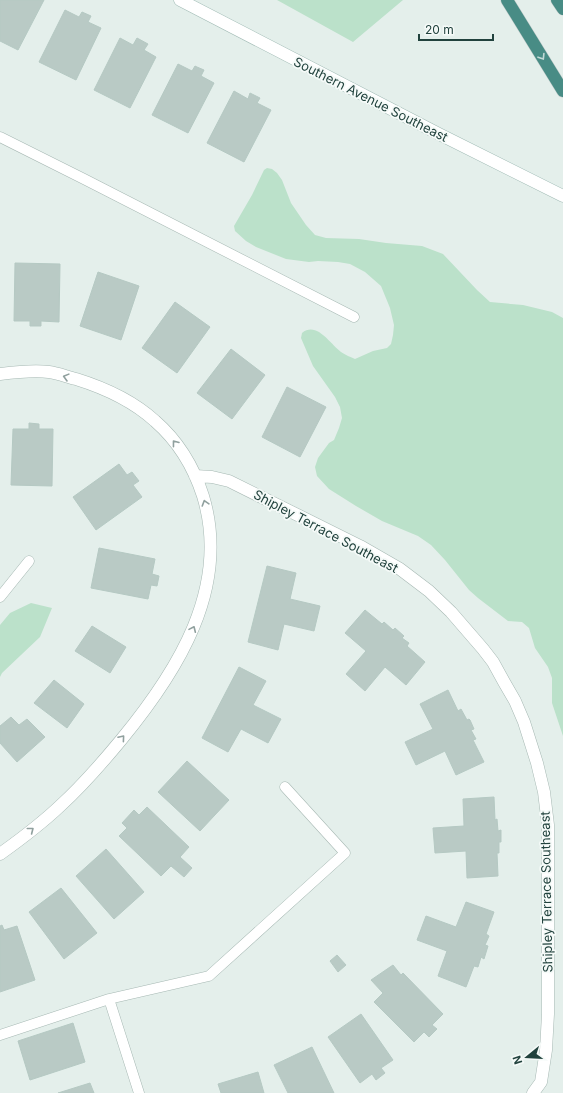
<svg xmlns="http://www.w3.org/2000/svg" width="563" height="1093" viewBox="0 0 563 1093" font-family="Inter,sans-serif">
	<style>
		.green { fill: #bbe1ca }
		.building { fill: #b9cac5; stroke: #b5c9c3 }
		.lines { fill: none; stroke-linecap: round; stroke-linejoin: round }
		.service-casing { stroke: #a6b8b3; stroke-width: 11 }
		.minor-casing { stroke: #a6b8b3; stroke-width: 13 }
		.secondary-casing { stroke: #a1bbb5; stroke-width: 13 }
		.trunk-casing { stroke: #c1cac9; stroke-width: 13 }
		.service { stroke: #fff; stroke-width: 10 }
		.minor { stroke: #fff; stroke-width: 12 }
		.secondary { stroke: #fff; stroke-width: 12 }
		.trunk { stroke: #488c85; stroke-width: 12 }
		.oneway { stroke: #c1d9d6 }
		.oneway2 { stroke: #90a09e }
		.labels { text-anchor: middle; stroke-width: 3.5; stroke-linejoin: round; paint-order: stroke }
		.street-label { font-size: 13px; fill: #21423d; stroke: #f5faf8 }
	</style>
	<rect width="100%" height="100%" fill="#e4efeb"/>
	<path class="green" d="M277 0H403L353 42Z
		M267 168 272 169 277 173 282 180 291 203 306 225 315 235 326 238 359 239 386 243 422 246 443 254 477 290 490 302 523 305 552 312 563 318V736L552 703V678L548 667 535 648 529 628 522 622 508 621 478 598 469 590 445 560 431 545 418 536 382 521 356 506 329 489 317 476 315 467 318 458 329 443 334 440 339 428 342 418 340 407 335 397 313 366 301 338 302 333C317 321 330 344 341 352 345 355 351 357 355 359L373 351 387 348 391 344 393 335 394 325 390 308 381 286 365 272 350 264 338 262 318 261 309 262 286 259 256 247 246 241 235 231 234 226 252 195 264 170Z
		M31 603 52 608 40 637 2 673 0 677V625L10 613Z"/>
	<path class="building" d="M0 0H44L18 50 0 41Z
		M65 10 79 17 82 12 91 16 88 22 101 28 76 80 39 62Z
		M120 38 133 45 137 38 148 44 144 50 156 57 130 108 94 90Z
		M178 64 192 71 195 66 197 67 204 70 201 76 214 83 188 133 152 115Z
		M234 91 248 99 250 93 260 98 257 103 271 110 244 162 207 143Z
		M15 263 60 264 59 322 41 321V326H30V321H14Z
		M98 272 139 286 121 340 80 326Z
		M175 302 210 327 177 373 142 348Z
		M231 349 265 375 232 419 197 393Z
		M287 387 326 407 300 457 262 437Z
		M29 423 39 424V429H53L52 486 11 485 13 429H29Z
		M119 464 127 475 132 472 139 481 133 485 142 497 96 530 73 497Z
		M99 548 155 559 152 574 159 576 157 586 151 585 148 599 91 588Z
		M267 566 296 573 290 599 320 606 314 631 284 624 278 650 248 642Z
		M365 610 382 624 384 622 393 630 395 628 404 636 402 638 409 643 407 646 425 662 406 685 385 667 365 691 346 674 366 651 345 633Z
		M92 626 126 647 110 673 75 651Z
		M239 667 266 681 253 705 281 719 268 743 241 729 228 752 202 738Z
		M54 680 84 704 67 728 34 703Z
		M448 690 458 711 461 709 467 720 469 719 470 720 474 729 471 730 476 739 473 740 484 762 456 775 445 751 416 765 405 742 433 729 420 704Z
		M11 717 19 725 27 719 45 737 17 762 0 743V726Z
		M187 761 229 800 200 831 158 792Z
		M494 797 495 820 497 819 498 831 501 830V842H499V853H497L498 876 467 878 466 851 435 853 433 828 464 826 463 799Z
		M147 807 189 847 180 857 192 868 184 877 171 866 161 876 119 836 127 828 122 823 134 810 139 815Z
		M106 849 144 892 114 919 76 876Z
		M61 888 97 933 64 959 29 912Z
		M466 902 494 912 486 934 489 936 485 945 488 946 484 959 481 957 478 967 474 966 466 987 438 976 447 951 417 940 426 916 456 927Z
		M2 925 4 930 17 926 35 980 0 992V926Z
		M337 955 346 965 338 972 330 961Z
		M393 965 401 975 403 973 443 1014 432 1025 437 1029 429 1037 424 1032 414 1042 374 1002 383 993 371 980Z
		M361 1014 393 1060 381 1068 385 1073 376 1080 372 1074 360 1083 328 1037Z
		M73 1023 85 1062 30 1080 18 1041Z
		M312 1047 334 1093H288L274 1065Z
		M258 1072 264 1093H221L218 1084Z
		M90 1083 94 1093H58Z"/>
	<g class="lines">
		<defs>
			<path id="service" d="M0 137 84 179 354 317
				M0 597 29 561
				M109 999 139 1093
				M0 1035 109 999 209 976 345 853 285 787"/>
			<path id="minor" d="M0 374C16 372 33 370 49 372 58 373 67 377 76 379 105 388 132 400 155 421 178 441 194 468 203 496 231 588 177 672 121 740 102 763 82 786 60 806 41 824 21 839 0 854
				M195 476 212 477 229 481 360 546 400 569 429 591 451 612 483 649 493 662 504 682 515 701 524 722 537 763 544 792 548 825V1014L546 1050 541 1082 533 1093"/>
			<path id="secondary" d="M180 0 439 134 563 196"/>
			<path id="trunk" d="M507 0 563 91
				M557 0 563 9"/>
		</defs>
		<use href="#service" class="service-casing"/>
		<use href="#minor" class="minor-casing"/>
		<use href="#secondary" class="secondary-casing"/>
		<use href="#trunk" class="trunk-casing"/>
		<use href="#service" class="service"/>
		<use href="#minor" class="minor"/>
		<use href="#secondary" class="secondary"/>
		<use href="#trunk" class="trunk"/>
	</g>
	<defs><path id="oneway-chevron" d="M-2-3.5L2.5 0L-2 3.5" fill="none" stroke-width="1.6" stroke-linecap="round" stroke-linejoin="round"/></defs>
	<use class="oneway" href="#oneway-chevron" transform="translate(542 57) rotate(58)"/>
	<g class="oneway2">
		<use href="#oneway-chevron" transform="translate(66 377) rotate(-165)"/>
		<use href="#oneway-chevron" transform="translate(175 443) rotate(-128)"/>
		<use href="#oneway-chevron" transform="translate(205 503) rotate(-107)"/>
		<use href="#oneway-chevron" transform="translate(193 629) rotate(-66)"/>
		<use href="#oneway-chevron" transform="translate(122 738) rotate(-50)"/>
		<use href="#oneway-chevron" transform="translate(31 830) rotate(-38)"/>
	</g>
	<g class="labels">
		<g class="street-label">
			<text transform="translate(371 99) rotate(27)" y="5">Southern Avenue Southeast</text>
			<text transform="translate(326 531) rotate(28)" y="5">Shipley Terrace Southeast</text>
			<text transform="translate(546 892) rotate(-91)" y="5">Shipley Terrace Southeast</text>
		</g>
	</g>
	<g transform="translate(527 1057) rotate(252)" stroke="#f5faf8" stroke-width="3" paint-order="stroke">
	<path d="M0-3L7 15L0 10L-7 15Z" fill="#21423d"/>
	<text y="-6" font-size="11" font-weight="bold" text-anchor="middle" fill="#21423d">N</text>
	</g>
	<path d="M419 34v6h74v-6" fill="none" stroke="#21423d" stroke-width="2"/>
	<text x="425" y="34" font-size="12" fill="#21423d" stroke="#f5faf8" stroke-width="3" paint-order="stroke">20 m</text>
</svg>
